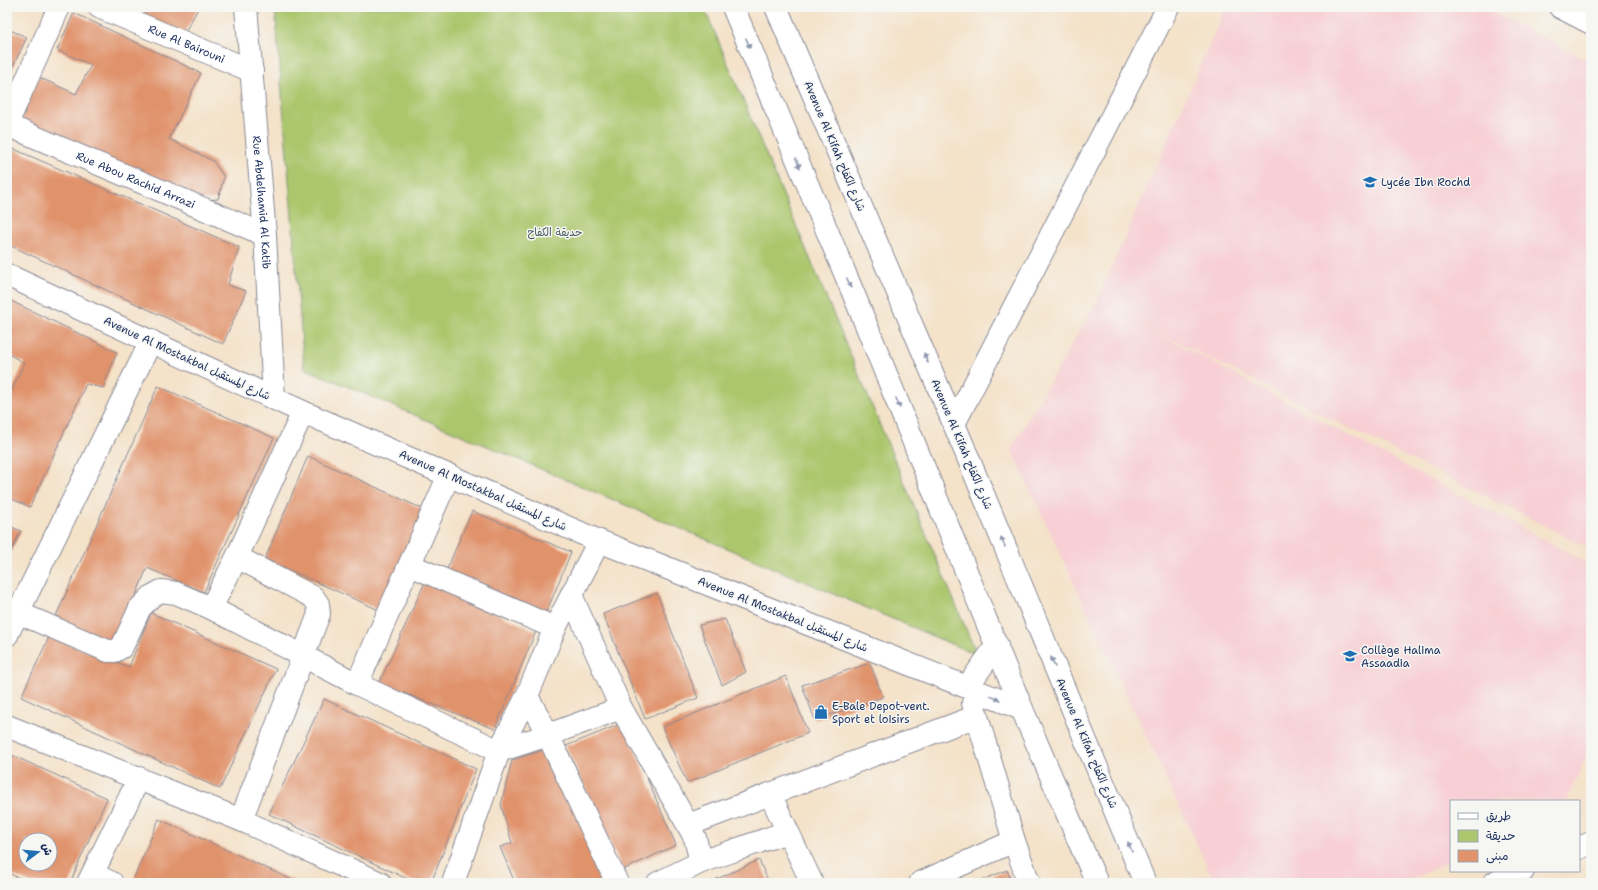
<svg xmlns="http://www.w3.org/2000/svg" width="1598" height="890" viewBox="0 0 1598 890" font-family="'Shantell Sans','Playpen Sans Arabic',sans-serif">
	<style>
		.built { fill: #f7cfd4 }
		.green { fill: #abc66c; stroke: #637a65 }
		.building { fill: #e0926b; fill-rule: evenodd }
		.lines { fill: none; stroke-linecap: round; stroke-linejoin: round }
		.street-casing { stroke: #888894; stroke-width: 24 }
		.secondary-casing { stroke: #888894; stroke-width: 24 }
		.primary-casing { stroke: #888894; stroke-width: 24 }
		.street { stroke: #fff; stroke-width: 22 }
		.secondary { stroke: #fff; stroke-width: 22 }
		.primary { stroke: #fff; stroke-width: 22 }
		.oneway { fill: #8d97ae }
		.labels { text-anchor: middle; stroke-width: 3; stroke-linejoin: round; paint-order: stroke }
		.street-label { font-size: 11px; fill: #1b2f5e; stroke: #f6f6f2 }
		.poi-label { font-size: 11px; fill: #1b2f5e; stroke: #f6f6f2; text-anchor: start }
		.park-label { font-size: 11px; fill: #465c62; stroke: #f6f6f2 }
	</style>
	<rect width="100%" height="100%" fill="#f6f6f2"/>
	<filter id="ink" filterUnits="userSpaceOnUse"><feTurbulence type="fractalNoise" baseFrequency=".025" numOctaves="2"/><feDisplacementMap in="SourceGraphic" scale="8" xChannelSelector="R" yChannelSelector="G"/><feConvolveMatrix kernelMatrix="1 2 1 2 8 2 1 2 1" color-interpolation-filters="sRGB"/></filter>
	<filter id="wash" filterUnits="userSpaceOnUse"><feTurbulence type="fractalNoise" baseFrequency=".012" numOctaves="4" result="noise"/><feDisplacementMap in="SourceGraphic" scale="16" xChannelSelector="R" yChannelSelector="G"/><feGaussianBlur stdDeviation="0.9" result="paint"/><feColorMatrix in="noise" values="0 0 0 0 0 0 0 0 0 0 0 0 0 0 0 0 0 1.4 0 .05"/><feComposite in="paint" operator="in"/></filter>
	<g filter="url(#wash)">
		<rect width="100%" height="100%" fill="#f4e2c9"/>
		<path class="built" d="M1226 7H1482L1591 62V549L1118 312 1591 565V746L1566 801H1451V861L1402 883H1215L1011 449 1097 301Z"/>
		<path class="green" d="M275 7H704L977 655 304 368Z"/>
		<g id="blocks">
			<path class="building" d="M125 7H199L184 34Z
				M74 13 201 73 169 139 213 161 224 177 218 199 190 201 17 121 38 77 76 94 91 65 57 50Z
				M7 29 27 37 7 79Z
				M7 146 239 247 228 285 246 291 223 344 7 244Z
				M7 299 117 352 103 388 86 384 30 507 7 497V401L24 363 7 353Z
				M158 386 274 438 204 592 147 568 115 647 56 616Z
				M308 456 425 510 379 610 265 559Z
				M472 511 571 552 545 616 446 571Z
				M7 525 21 531 7 560Z
				M425 582 536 631 495 729 379 683Z
				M657 593 698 698 645 719 603 614Z
				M151 613 276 669 220 789 21 697 49 637 129 667Z
				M725 619 746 672 722 685 699 625Z
				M870 663 883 697 815 720 802 685Z
				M786 676 808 733 687 783 662 727Z
				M324 699 476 769 431 883H416L269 814Z
				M623 723 676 845 623 870 566 746Z
				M547 749 608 883H515L500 847 512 843 501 805 512 760Z
				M7 753 107 798 70 883H31L10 874 7 879ZM26 840H50V864H26Z
				M159 819 299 883H140L133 880Z
				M759 860 769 883H708Z
				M1007 870 1012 883H975Z"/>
		</g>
	</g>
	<g filter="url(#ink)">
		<use href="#blocks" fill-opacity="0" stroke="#888894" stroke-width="1"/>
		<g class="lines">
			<defs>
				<g id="street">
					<path id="s1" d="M99 7 252 71"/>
					<path id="s2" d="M246 7 265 235 274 398"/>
					<path d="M1560 7 1591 23"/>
					<path d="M7 124 59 7"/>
					<path id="s3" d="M7 125 265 235"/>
					<path d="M954 424 1168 7"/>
					<path d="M237 557 313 597 318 604 319 614 241 820"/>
					<path d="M410 565 555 628"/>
					<path d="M571 595 621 708 688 825"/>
					<path d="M7 608 108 651H115L122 647 140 608 152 596 161 591 176 593 211 608 357 684 499 751 548 735 621 708"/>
					<path d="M211 608 237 557 303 412"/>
					<path d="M7 635 151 341"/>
					<path d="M357 684 449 475"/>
					<path d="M527 696 548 735 617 883"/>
					<path d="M973 703 1014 841 1029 883"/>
					<path d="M7 726 241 820 380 883"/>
					<path d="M770 794 812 883"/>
					<path d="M701 862 787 832"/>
					<path d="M93 874 112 883"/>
					<path d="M88 883 139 778"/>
					<path d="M453 883 499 751 527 696 555 628 599 541"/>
					<path d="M658 883 701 862 695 838 688 825 977 716"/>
					<path d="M920 883 1014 841"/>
				</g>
				<path id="secondary" d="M7 275 303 412 599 541 1022 709
					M967 687 997 645
					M1579 848 1591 843
					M1494 883 1523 871"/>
				<path id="primary" d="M733 7 854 295 1022 709 1097 883
					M776 7 954 424 1145 883"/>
			</defs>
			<use href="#street" class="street-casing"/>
			<use href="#secondary" class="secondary-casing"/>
			<use href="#primary" class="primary-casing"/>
			<use href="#street" class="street"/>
			<use href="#secondary" class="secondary"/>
			<use href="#primary" class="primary"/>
		</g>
		<defs><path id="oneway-solid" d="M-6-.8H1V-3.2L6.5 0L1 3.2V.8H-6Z"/></defs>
		<g class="oneway">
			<use href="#oneway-solid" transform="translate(748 43) rotate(67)"/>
			<use href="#oneway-solid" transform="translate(798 163) rotate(67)"/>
			<use href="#oneway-solid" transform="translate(849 283) rotate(67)"/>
			<use href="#oneway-solid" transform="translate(926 358) rotate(-113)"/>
			<use href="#oneway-solid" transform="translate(898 403) rotate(68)"/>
			<use href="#oneway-solid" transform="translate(1003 542) rotate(-113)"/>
			<use href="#oneway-solid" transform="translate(1053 662) rotate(-113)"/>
			<use href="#oneway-solid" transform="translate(995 698) rotate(22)"/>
			<use href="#oneway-solid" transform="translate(1130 847) rotate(-113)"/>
		</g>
	</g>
	<defs>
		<symbol id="school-bare" viewBox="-9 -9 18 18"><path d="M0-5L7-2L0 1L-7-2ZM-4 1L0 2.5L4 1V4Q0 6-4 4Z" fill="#1f6fb2" stroke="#f6f6f2" stroke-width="2.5" paint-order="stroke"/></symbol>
		<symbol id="shop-bare" viewBox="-9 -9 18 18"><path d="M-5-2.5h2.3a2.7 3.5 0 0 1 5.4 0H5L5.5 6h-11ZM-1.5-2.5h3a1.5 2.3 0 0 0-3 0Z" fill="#1f6fb2" stroke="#f6f6f2" stroke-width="2.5" paint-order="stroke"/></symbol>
	</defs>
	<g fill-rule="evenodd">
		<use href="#school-bare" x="1360" y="172" width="20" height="20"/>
		<use href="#school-bare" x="1340" y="646" width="20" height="20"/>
		<use href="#shop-bare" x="811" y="702" width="20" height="20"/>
	</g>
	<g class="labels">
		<g class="street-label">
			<text dy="4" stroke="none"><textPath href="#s1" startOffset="95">Rue Al Bairouni</textPath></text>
			<text transform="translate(835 146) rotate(67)" y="4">Avenue Al Kifah شارع الكفاح</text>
			<text dy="4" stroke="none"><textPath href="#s3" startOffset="140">Rue Abou Rachid Arrazi</textPath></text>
			<text dy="4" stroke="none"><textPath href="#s2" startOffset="196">Rue Abdelhamid Al Katib</textPath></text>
			<text transform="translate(187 358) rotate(25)" y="4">Avenue Al Mostakbal شارع المستقبل</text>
			<text transform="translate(962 444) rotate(67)" y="4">Avenue Al Kifah شارع الكفاح</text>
			<text transform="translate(483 490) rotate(24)" y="4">Avenue Al Mostakbal شارع المستقبل</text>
			<text transform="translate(783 614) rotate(22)" y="4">Avenue Al Mostakbal شارع المستقبل</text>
			<text transform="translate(1087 743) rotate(67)" y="4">Avenue Al Kifah شارع الكفاح</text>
		</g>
		<g class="poi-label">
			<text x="1381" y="186">Lycée Ibn Rochd</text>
			<text x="1361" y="654">Collège Halima<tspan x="1361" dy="13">Assaadia</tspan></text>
			<text x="832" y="710">E-Bale Depot-vent.<tspan x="832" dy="13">Sport et loisirs</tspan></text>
		</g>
		<g class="park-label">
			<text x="555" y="236">حديقة الكفاح</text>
		</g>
	</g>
	<rect width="1598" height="890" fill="none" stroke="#f6f6f2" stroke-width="24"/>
	<rect x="1450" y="800" width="130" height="72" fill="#f6f6f2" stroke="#9ea6b7"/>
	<rect x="1458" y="813" width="20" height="6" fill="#ffffff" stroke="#9ea6b7"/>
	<text x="1486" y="820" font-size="12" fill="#1b2f5e">طريق</text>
	<rect x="1458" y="830" width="20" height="12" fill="#abc66c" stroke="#9ea6b7"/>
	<text x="1486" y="840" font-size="12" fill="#1b2f5e">حديقة</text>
	<rect x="1458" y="850" width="20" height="12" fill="#e0926b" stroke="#9ea6b7"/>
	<text x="1486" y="860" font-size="12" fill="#1b2f5e">مبنى</text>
	<g transform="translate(38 852) rotate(74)"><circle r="19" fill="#f6f6f2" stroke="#9ea6b7"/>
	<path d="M0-3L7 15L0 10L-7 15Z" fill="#1f6fb2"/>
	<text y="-6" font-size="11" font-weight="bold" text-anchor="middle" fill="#1b2f5e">ش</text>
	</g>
</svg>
